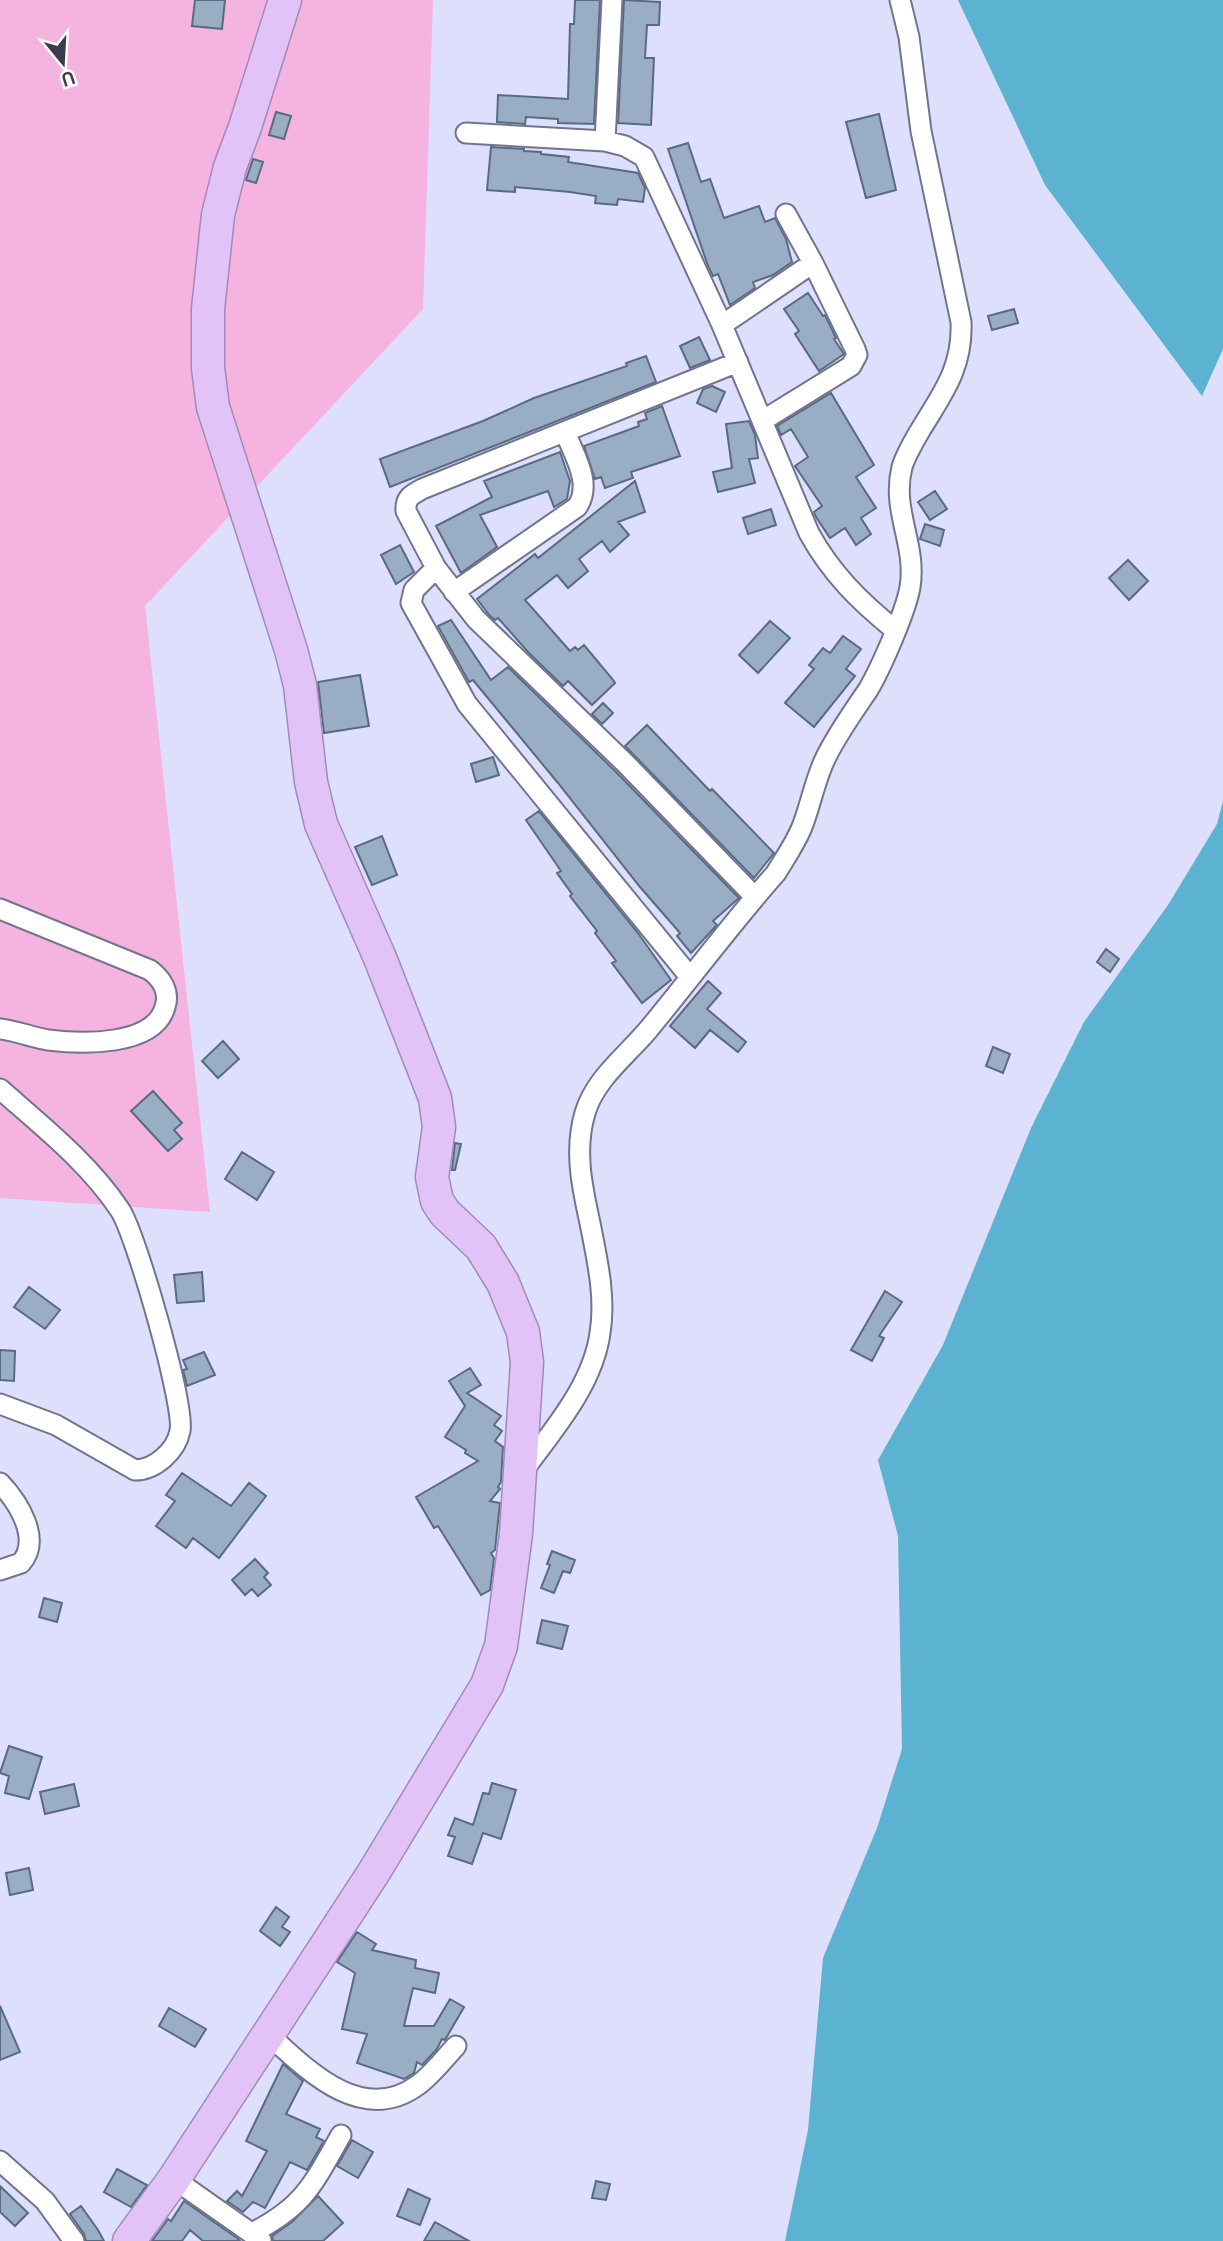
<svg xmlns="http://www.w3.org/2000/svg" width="1223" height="2241" viewBox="0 0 1223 2241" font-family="'Space Grotesk',sans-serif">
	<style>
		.green { fill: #f5b3df }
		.water { fill: #5bb2d1 }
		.building { fill: #99adc5; stroke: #586b80; stroke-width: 2 }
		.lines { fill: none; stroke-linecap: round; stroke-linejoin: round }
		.minor-casing { stroke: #72748f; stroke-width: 23 }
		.trunk-casing { stroke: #a28ab8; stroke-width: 35 }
		.minor { stroke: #fff; stroke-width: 19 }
		.trunk { stroke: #e2c3f7; stroke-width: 32 }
	</style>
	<rect width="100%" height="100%" fill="#dddffd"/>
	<path class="green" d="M0 0H433L423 309 145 606 210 1212 0 1198Z"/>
	<path class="water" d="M958 0H1223V349L1202 396 1045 185Z
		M1223 801V2241H785L808 2130 823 1958 877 1828 902 1749 898 1536 878 1460 943 1345 1031 1128 1084 1022 1168 905 1217 824Z"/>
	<path class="building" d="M195 0H225L222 29 192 26Z
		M575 0H600L594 124 558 123V119L526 117 525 124 497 122 498 95 568 99 570 24H574Z
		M624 0 660 2 659 25H647L645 58H654L651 125 618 123Z
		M276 112 291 116 284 139 269 135Z
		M879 114 896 190 866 198 846 122Z
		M688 143 701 182 710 179 724 218 759 206 765 222 775 218 786 239 792 262 773 275 753 282 755 288 730 305 718 274 713 276 708 266 668 149Z
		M491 147 524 149V151L541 152V154L569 157 568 162 638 173 645 188 643 202 618 199 617 205 595 203 596 196 570 192 515 187V192L487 190Z
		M253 159 263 162 256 183 246 180Z
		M808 293 823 316 825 315 836 338 834 339 844 354 819 371 795 334 799 331 784 309Z
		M1014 309 1018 323 992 330 988 316Z
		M699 337 710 360 690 368 680 346Z
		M646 356 656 382 390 487 380 459 483 421 534 398 627 366 626 363Z
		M712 386 725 392 716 412 697 403 703 389Z
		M831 393 874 465 856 477 876 508 861 518 871 534 856 545 845 528 830 538 816 517 814 512 822 506 795 466 808 457 791 429 781 435 777 426Z
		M662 406 680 456 631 472 633 478 605 488 601 477 595 479 584 446 639 426 638 422 647 419 645 413Z
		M749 421 755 435 758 458 749 459 755 483 718 492 713 472 732 468 726 424Z
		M560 452 570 481 567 499 554 507 548 491 480 515 497 547 461 573 436 526 492 497 484 481Z
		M635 481 645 512 618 522 629 535 610 552 602 541 579 559 588 571 568 588 557 575 525 600 570 651 575 647 578 650 584 645 614 681 615 683 592 705 568 681 563 686 528 652 498 618 495 620 490 616 477 599 535 554 538 558Z
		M935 491 947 509 930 520 918 502Z
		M771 509 776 525 748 534 743 518Z
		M925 524 944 530 940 546 920 539Z
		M400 545 414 572 396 584 381 555Z
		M1128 560 1148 581 1129 600 1109 578Z
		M451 620 491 680 508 667 615 771 739 898 713 921 717 925 691 953 677 936 680 933 640 887 558 783 473 680 469 682 438 626Z
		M770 621 790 638 758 673 739 655Z
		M843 636 861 649 846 669 855 676 814 727 785 703 814 669 809 665 823 648 830 653Z
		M360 675 369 726 324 733 318 682Z
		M603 703 613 713 602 724 592 714Z
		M647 725 710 791 712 789 774 853 754 878 625 746Z
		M493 757 499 775 476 782 471 764Z
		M539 811 638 933 671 980 642 1003 612 963 616 961 595 933 597 931 570 896 572 894 557 873 561 871 526 820Z
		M382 836 397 875 372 885 355 847Z
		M1106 949 1119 959 1110 972 1097 962Z
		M708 981 721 993 707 1009 746 1042 738 1052 710 1030 695 1048 670 1026Z
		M223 1041 239 1059 218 1078 202 1061Z
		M993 1047 1010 1054 1003 1073 986 1066Z
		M153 1091 182 1123 174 1130 182 1139 168 1151 131 1111Z
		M455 1143 461 1144 455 1170H452Z
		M242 1152 274 1172 257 1200 225 1179Z
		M202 1272 204 1301 177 1303 174 1275Z
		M29 1287 60 1310 45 1329 14 1307Z
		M885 1291 902 1302 879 1336 884 1338 872 1361 851 1350Z
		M0 1350 15 1351 14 1381 0 1380Z
		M204 1352 215 1375 187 1386 183 1370 187 1369 183 1360Z
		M470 1368 481 1385 467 1393 501 1416 494 1425 502 1431 495 1441 503 1447 501 1482 498 1487 500 1489 490 1501 500 1503 495 1550 491 1553 494 1558 490 1590 481 1595 438 1526 434 1528 416 1497 478 1461 465 1453 466 1450 445 1437 465 1406 449 1381Z
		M182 1473 231 1506 249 1483 266 1496 219 1558 193 1538 186 1548 156 1526 175 1501 166 1495Z
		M552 1551 575 1560 570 1573 563 1571 554 1593 541 1588 550 1565 547 1564Z
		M255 1559 268 1573 264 1577 271 1585 258 1596 252 1589 245 1595 232 1580Z
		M44 1598 62 1603 57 1622 39 1617Z
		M542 1620 568 1626 562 1649 537 1643Z
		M9 1746 42 1757 29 1799 5 1793 9 1776 0 1773Z
		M492 1783 516 1790 501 1839 483 1833 472 1864 448 1856 455 1837 448 1835 455 1818 473 1825 483 1793 489 1794Z
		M74 1784 79 1806 45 1814 40 1792Z
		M29 1868 33 1890 10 1895 6 1873Z
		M276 1907 289 1917 282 1927 290 1932 280 1946 260 1931Z
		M357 1932 376 1944 372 1950 416 1960 415 1968 439 1973 435 1993 413 1988 404 2026H434L450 1999 464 2007 445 2040 442 2039 437 2049 422 2065 417 2062 414 2073 404 2079 357 2063 367 2034 342 2029 355 1973 337 1962Z
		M0 2006 20 2052 0 2060Z
		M169 2008 206 2029 195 2047 159 2026Z
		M283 2064 303 2081 286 2114 320 2129 316 2137 324 2141 307 2170 290 2162 265 2208 253 2202 243 2212 227 2201 237 2191 242 2196 267 2151 246 2141Z
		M352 2140 373 2152 358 2178 337 2166Z
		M117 2169 147 2185 131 2207 104 2192Z
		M596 2181 610 2184 606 2200 592 2198Z
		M0 2186 28 2213 15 2226 0 2212Z
		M408 2189 430 2199 420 2225 397 2216Z
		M318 2196 343 2223 323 2241H273L272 2236 292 2222Z
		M184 2201 237 2238 240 2241H203L190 2230 182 2241H152L168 2219 171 2221Z
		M81 2206 98 2230 104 2241H86L84 2234 70 2214Z
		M435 2222 469 2241H424Z"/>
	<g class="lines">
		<defs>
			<path id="minor" d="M466 133 605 141 625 146 644 157 722 325 809 533C831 573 859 601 895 630
				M605 141 612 0
				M786 214 813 263
				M722 325 813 263 855 349 857 355 851 366 762 421
				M738 362 422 489C411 495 405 498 406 511L436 568 476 619 624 762 755 897
				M436 568 414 590 411 603 467 704 690 977
				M454 592 577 507C593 484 574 455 565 432
				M0 909 150 970C162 979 170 992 165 1007 154 1047 80 1044 48 1040 32 1037 16 1031 0 1029
				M0 1089C42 1126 89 1163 120 1210 136 1234 185 1405 180 1431 176 1451 155 1470 135 1470L56 1425 0 1404
				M523 1471C553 1430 593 1385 600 1333 606 1297 597 1259 590 1223 582 1187 574 1150 585 1113 595 1079 626 1056 648 1030 691 978 731 924 776 873 785 858 795 844 802 827 811 804 815 779 826 757 838 733 853 712 868 690 881 668 906 611 910 587 917 544 891 511 902 467 906 454 914 441 921 429 943 393 963 367 961 322L921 131 909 37 900 0
				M0 1483C18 1502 42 1539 21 1563L0 1570
				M268 2034C307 2070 362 2126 418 2085 432 2075 444 2059 456 2046
				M0 2161 45 2201 74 2241
				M174 2179 261 2240
				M252 2233C305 2206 313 2184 341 2135"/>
			<path id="trunk" d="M129 2241 174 2179 374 1872 487 1685 501 1646 516 1534 527 1362 523 1332 503 1283 481 1247 445 1213 437 1201 432 1177 439 1127 435 1098 380 958 321 824 311 782 300 685 291 650 213 407 208 368V309L218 215 230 167 245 127 285 0"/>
		</defs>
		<use href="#minor" class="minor-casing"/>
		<use href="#trunk" class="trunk-casing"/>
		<use href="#minor" class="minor"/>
		<use href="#trunk" class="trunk"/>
	</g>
	<g transform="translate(63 63) rotate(162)" stroke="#ffffff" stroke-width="5" paint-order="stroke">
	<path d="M0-5L12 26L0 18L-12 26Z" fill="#3b3c48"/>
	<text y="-10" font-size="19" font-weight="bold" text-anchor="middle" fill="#3b3c48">U</text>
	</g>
</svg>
